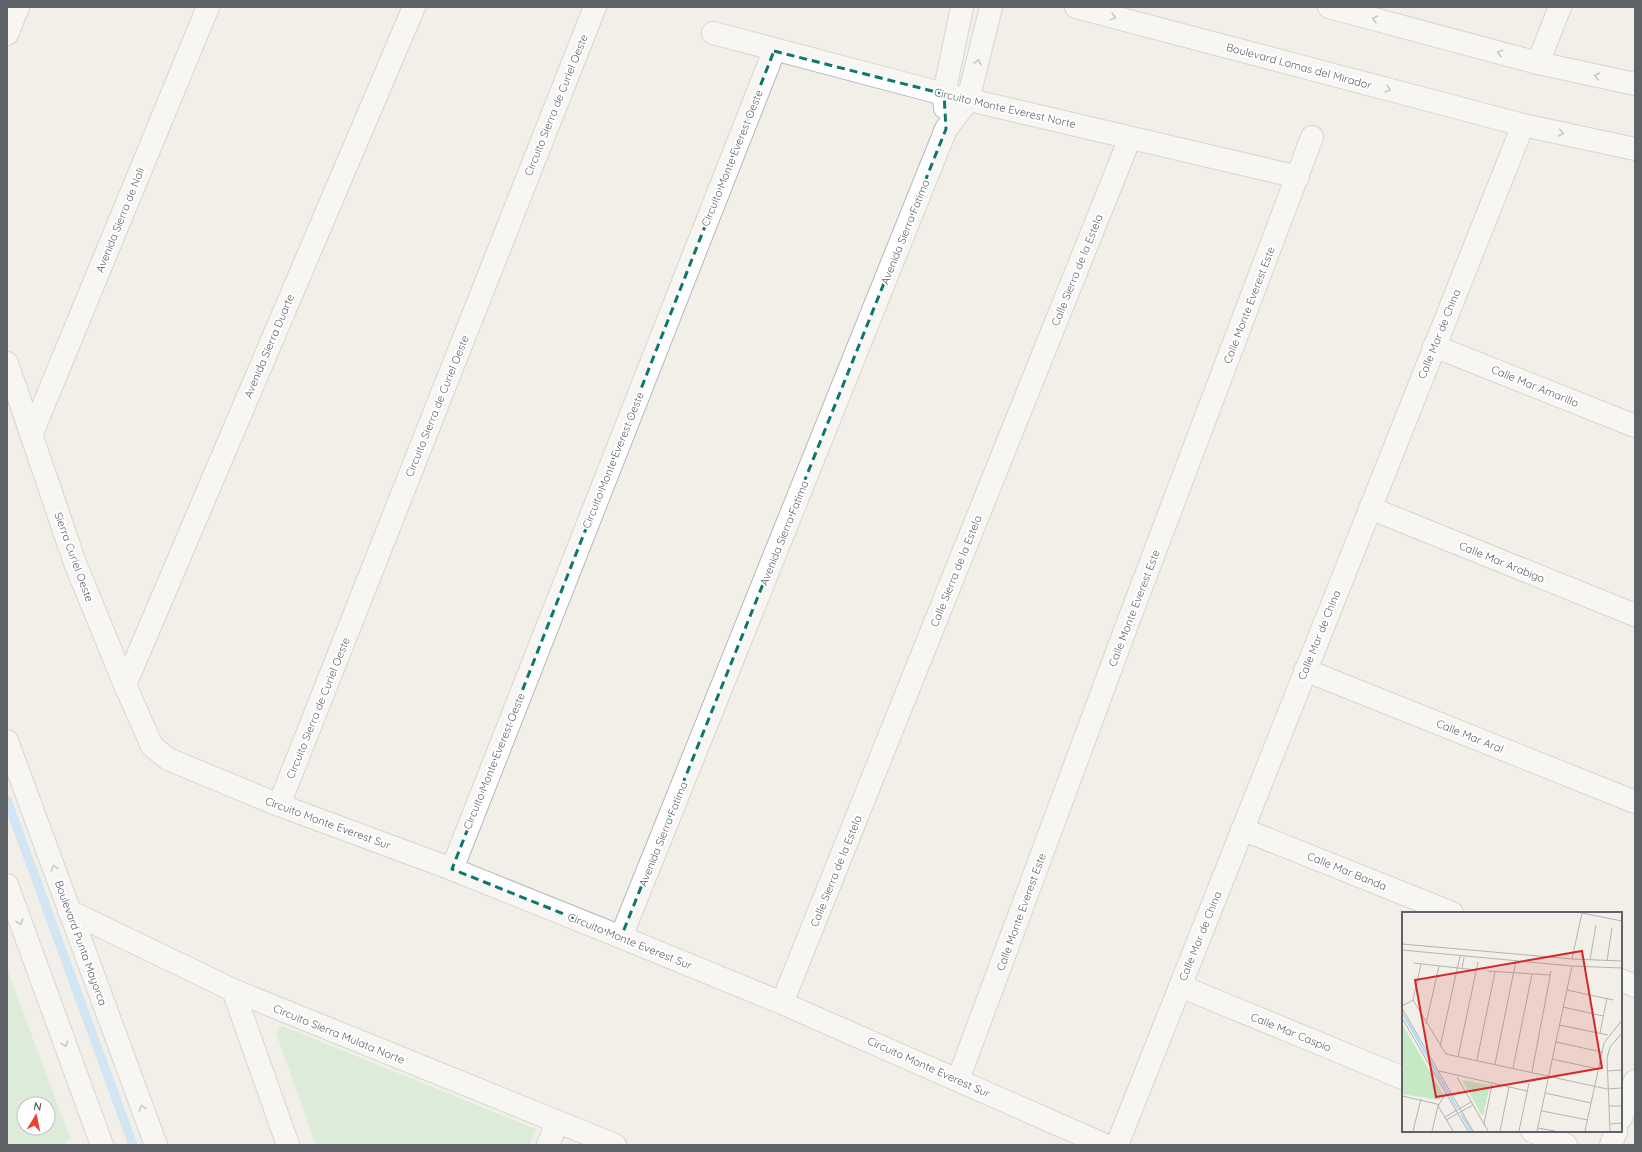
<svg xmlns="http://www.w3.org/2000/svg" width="1642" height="1152" viewBox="0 0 1642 1152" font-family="Quicksand,sans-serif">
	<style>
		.green { fill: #c5e8c5; fill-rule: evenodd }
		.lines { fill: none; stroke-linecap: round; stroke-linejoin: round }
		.stream { stroke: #aadaff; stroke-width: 9 }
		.minor-casing { stroke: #b5b8bc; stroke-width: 24 }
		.tertiary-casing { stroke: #b5b8bc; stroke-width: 24 }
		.minor { stroke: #fff; stroke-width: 22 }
		.tertiary { stroke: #fff; stroke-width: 22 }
		.oneway { stroke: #979a9d }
		.marked { fill: none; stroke: #0f766e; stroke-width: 3; stroke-dasharray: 8 5; stroke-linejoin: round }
		.labels { text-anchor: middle; stroke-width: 4; stroke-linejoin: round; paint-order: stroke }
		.street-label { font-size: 11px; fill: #5f6368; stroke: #fff }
		.inset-river { fill: none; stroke: #aadaff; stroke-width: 2 }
		.inset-road { fill: none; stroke: #b3b3b1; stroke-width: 1 }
		.view { fill: #d62828; fill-opacity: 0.15; stroke: #d62828; stroke-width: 2 }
		.inset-edge { fill: none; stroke: #5f6368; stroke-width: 2 }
	</style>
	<rect width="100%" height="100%" fill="#f1efe8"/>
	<path class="green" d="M7 969 70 1138 63 1145H7ZM24 1104H48V1128H24Z
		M282 1026 536 1129 529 1145H316L276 1033Z"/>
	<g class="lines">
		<path class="stream" d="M7 800 133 1145"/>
		<defs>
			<path id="minor" d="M713 33 944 94 1298 177
				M7 34 18 7
				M1538 63 1560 7
				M945 108 944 94 962 7
				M1434 346 1635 426
				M7 363 75 563 125 685 152 746 168 759 279 805 452 869 621 937 782 1003 1105 1145
				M32 433 208 7
				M1370 508 1635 615
				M1305 670 1635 802
				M125 685 414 7
				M279 805 595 7
				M1242 829 1452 913
				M452 869 774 51
				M69 911 233 990 615 1145
				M621 937 946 129 968 100 991 7
				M1621 980 1635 986
				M1180 986 1403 1078
				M233 990 288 1145
				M782 1003 1130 138
				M958 1080 1130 617 1312 137
				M1532 1131 1566 1145
				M548 1145 557 1122
				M1117 1145 1523 125"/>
			<path id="tertiary" d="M1076 7 1523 125 1635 149
				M1329 7 1538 63 1635 84
				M7 741 156 1145
				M7 885 102 1145
				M1621 1118 1635 1081
				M1611 1145 1616 1131"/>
		</defs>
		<use href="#minor" class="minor-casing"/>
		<use href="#tertiary" class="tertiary-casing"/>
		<use href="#minor" class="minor"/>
		<use href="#tertiary" class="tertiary"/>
	</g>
	<defs><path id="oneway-chevron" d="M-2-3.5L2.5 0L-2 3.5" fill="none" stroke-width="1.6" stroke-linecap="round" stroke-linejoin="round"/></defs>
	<g class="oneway">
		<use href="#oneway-chevron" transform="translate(1113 17) rotate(15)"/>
		<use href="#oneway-chevron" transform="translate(1375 19) rotate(-165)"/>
		<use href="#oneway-chevron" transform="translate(1500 53) rotate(-165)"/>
		<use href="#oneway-chevron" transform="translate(978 62) rotate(-76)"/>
		<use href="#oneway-chevron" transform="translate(1597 76) rotate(-168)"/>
		<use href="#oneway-chevron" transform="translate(1388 89) rotate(15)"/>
		<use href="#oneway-chevron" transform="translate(1561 133) rotate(12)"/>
		<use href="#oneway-chevron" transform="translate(54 868) rotate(-110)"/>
		<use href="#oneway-chevron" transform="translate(20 922) rotate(70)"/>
		<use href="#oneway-chevron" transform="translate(65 1044) rotate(70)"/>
		<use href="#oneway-chevron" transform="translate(142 1108) rotate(-110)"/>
	</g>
	<path d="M0 0H1642V1152H0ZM774 51 944 94 946 129 621 937 452 869Z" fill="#f1efe8" fill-opacity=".55" fill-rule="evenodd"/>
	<path class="marked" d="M774 51 944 94 946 129 621 937 452 869Z"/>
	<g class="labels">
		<g class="street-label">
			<text transform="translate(1299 66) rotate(15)" y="4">Boulevard Lomas del Mirador</text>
			<text transform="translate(556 105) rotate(-68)" y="4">Circuito Sierra de Curiel Oeste</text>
			<text transform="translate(1005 108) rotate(13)" y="4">Circuito Monte Everest Norte</text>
			<text transform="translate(732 158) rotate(-68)" y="4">Circuito Monte Everest Oeste</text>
			<text transform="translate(120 220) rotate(-68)" y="4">Avenida Sierra de Nali</text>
			<text transform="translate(905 232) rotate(-68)" y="4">Avenida Sierra Fatima</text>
			<text transform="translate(1077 270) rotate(-68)" y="4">Calle Sierra de la Estela</text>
			<text transform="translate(1249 305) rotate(-69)" y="4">Calle Monte Everest Este</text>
			<text transform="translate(1439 334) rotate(-68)" y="4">Calle Mar de China</text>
			<text transform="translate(269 346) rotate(-67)" y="4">Avenida Sierra Duarte</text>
			<text transform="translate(1535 386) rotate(22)" y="4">Calle Mar Amarillo</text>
			<text transform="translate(437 406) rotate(-68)" y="4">Circuito Sierra de Curiel Oeste</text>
			<text transform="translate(613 460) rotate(-68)" y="4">Circuito Monte Everest Oeste</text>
			<text transform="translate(784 533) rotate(-68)" y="4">Avenida Sierra Fatima</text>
			<text transform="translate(74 557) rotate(70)" y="4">Sierra Curiel Oeste</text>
			<text transform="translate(1502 562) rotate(22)" y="4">Calle Mar Arabigo</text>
			<text transform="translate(956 571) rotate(-68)" y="4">Calle Sierra de la Estela</text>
			<text transform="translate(1134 608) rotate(-69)" y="4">Calle Monte Everest Este</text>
			<text transform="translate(1319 635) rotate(-68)" y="4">Calle Mar de China</text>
			<text transform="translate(318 708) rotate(-68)" y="4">Circuito Sierra de Curiel Oeste</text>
			<text transform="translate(1470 736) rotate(22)" y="4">Calle Mar Aral</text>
			<text transform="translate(494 761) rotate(-68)" y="4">Circuito Monte Everest Oeste</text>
			<text transform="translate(328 823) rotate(20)" y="4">Circuito Monte Everest Sur</text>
			<text transform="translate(663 834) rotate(-68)" y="4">Avenida Sierra Fatima</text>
			<text transform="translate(836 871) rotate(-68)" y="4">Calle Sierra de la Estela</text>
			<text transform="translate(1347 871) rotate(22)" y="4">Calle Mar Banda</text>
			<text transform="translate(1021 912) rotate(-70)" y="4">Calle Monte Everest Este</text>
			<text transform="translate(1200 936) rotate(-68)" y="4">Calle Mar de China</text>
			<text transform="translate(630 941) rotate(22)" y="4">Circuito Monte Everest Sur</text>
			<text transform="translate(81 943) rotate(70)" y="4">Boulevard Punta Mayorca</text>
			<text transform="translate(1291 1032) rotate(22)" y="4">Calle Mar Caspio</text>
			<text transform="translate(339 1034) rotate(22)" y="4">Circuito Sierra Mulata Norte</text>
			<text transform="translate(929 1067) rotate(24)" y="4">Circuito Monte Everest Sur</text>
		</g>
	</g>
	<g transform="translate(1402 912)">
		<rect width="220" height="220" fill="#f1efe8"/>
		<path d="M0 112 41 182 37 188 0 182ZM60 168 88 173 81 203H80Z" fill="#c5e8c5"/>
		<path class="inset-river" d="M0 100 55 196M59 202 69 219"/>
		<path class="inset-road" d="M180 1 220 9M0 32 170 47 220 49M0 38 170 54 220 56M170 47 180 1M188 48 194 13M205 49 210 16M12 51 74 58M60 57 62 45M86 59 148 63M165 78 211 88M11 88 19 52M0 94 11 88 44 142 205 177 220 176M161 95 201 104M0 96 71 219M0 106 66 219M24 112 37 54M157 113 206 123M198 121 205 86M154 130 200 140M38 135 58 44M56 145 76 50M150 147 196 157M75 148 93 60M93 152 114 49M111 156 130 62M37 159 125 179M205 159 220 158M130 160 149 59M55 165 86 219M143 181 189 191M0 184 35 192 51 219M207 194H220M140 199 186 208M43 205 69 190M44 208 71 193M82 212 90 172M208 212 220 211M136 216 153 219M11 219 19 187M30 219 36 194 44 181M98 219 107 175M117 219 127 171M135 219 170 54M183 219 202 131 220 108M208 219 205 146 208 135 220 121"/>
		<path class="view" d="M180 39 200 156 34 185 13 68Z"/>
		<rect width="220" height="220" class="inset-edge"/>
	</g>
	<rect width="1642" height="1152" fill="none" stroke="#5f6368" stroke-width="16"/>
	<g transform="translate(36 1116) rotate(10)"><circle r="19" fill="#ffffff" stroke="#bfc1c3"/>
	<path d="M0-3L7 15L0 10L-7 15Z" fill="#ea4335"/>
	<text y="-6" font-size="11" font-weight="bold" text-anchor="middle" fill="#5f6368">N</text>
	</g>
</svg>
